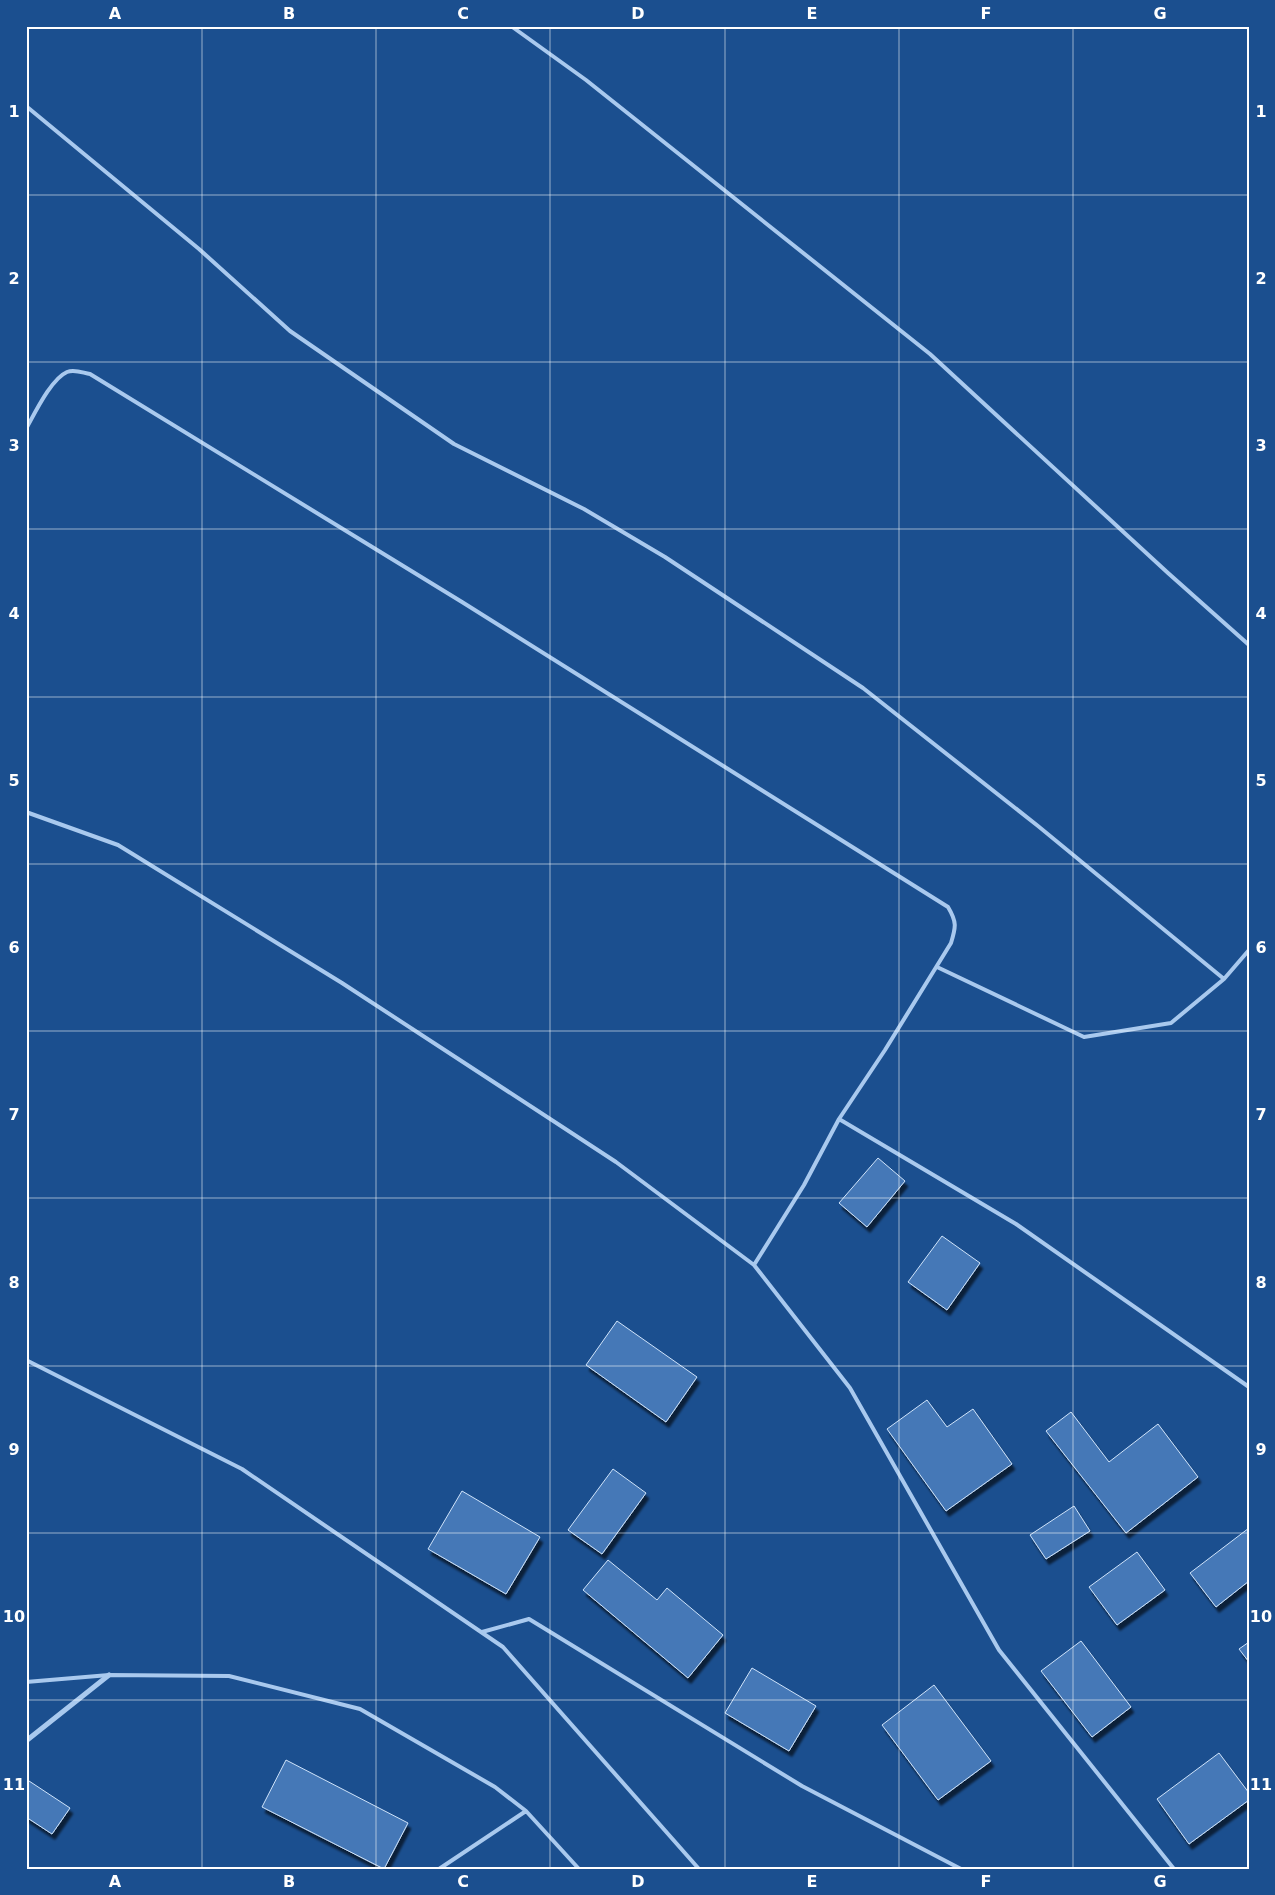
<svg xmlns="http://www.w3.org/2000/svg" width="1275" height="1895" viewBox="0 0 1275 1895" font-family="'DejaVu Sans',sans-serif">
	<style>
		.building { fill: #4478b7; stroke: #cfe3fa; filter: url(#shadow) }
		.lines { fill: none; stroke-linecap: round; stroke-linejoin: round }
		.lane { stroke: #a9c9ee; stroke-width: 4 }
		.street { stroke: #a9c9ee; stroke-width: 5 }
		.grid { fill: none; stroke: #fff; stroke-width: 1; stroke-opacity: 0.55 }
		.neatline { fill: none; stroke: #fff; stroke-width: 2 }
		.grid-label { font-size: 16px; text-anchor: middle; font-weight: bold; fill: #fff }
	</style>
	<defs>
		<filter id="shadow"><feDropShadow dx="3" dy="5.5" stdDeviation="1" flood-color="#0009"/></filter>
	</defs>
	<rect width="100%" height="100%" fill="#1b4f8f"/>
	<path class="building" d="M878 1158 905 1181 867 1227 839 1203Z
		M942 1236 980 1263 947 1310 908 1282Z
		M617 1321 697 1377 666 1422 586 1365Z
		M927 1400 947 1427 973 1409 1012 1464 946 1511 887 1429Z
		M1071 1412 1109 1462 1158 1424 1198 1477 1126 1533 1046 1431Z
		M613 1469 646 1493 602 1554 568 1530Z
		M462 1491 540 1537 506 1594 428 1549Z
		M1074 1506 1090 1531 1046 1559 1030 1535Z
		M1249 1528V1581L1216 1607 1190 1573Z
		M1137 1552 1165 1590 1117 1625 1089 1587Z
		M608 1560 657 1600 667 1588 723 1635 688 1678 583 1590Z
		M1081 1641 1131 1707 1092 1737 1041 1671Z
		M1249 1642V1662L1239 1649Z
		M752 1668 816 1706 789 1751 725 1713Z
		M934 1685 991 1761 938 1800 882 1725Z
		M1219 1753 1249 1793V1800L1189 1844 1157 1799Z
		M286 1760 408 1823 384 1869 262 1807Z
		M26 1779 70 1808 52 1834 26 1817Z"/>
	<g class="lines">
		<path class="lane" d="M511 26 586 80 930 354 1168 573 1249 645
			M26 106 199 249 290 331 454 444 584 509 665 557 863 688 1038 826 1224 979 1171 1023 1084 1037 937 967
			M26 429C35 413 51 379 67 372 75 369 83 373 90 374L462 602 948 907C957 922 956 927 951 943L885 1050 839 1119 804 1185 754 1265
			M26 812 118 845 342 983 616 1162 754 1265 850 1388 999 1650 1174 1869
			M1224 979 1249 950
			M839 1119 1016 1224 1249 1387
			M26 1360 242 1469 503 1647 699 1869
			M482 1632 529 1619 802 1786 961 1869
			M26 1682 109 1675 229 1676 360 1709 495 1787 526 1811 579 1869
			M439 1869 526 1811"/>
		<path class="street" d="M26 1741 109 1675"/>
	</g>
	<path class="grid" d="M202 26V1869M376 26V1869M550 26V1869M725 26V1869M899 26V1869M1073 26V1869M26 195H1249M26 362H1249M26 529H1249M26 697H1249M26 864H1249M26 1031H1249M26 1198H1249M26 1366H1249M26 1533H1249M26 1700H1249"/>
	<rect width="1275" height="1895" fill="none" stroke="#1b4f8f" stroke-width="55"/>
	<rect x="28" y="28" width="1220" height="1840" class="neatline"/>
	<g class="grid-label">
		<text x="115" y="19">A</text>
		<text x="289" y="19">B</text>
		<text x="463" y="19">C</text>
		<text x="638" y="19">D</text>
		<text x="812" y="19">E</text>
		<text x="986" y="19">F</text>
		<text x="1160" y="19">G</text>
		<text x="14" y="117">1</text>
		<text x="1261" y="117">1</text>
		<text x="14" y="284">2</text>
		<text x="1261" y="284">2</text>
		<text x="14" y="451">3</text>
		<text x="1261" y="451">3</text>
		<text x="14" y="619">4</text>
		<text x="1261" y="619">4</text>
		<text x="14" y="786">5</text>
		<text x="1261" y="786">5</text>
		<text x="14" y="953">6</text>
		<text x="1261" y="953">6</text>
		<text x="14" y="1120">7</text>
		<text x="1261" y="1120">7</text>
		<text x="14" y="1288">8</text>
		<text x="1261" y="1288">8</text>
		<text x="14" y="1455">9</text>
		<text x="1261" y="1455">9</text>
		<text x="14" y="1622">10</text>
		<text x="1261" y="1622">10</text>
		<text x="14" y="1790">11</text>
		<text x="1261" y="1790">11</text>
		<text x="115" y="1887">A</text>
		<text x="289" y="1887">B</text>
		<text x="463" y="1887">C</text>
		<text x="638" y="1887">D</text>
		<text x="812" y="1887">E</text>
		<text x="986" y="1887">F</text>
		<text x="1160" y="1887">G</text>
	</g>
</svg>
